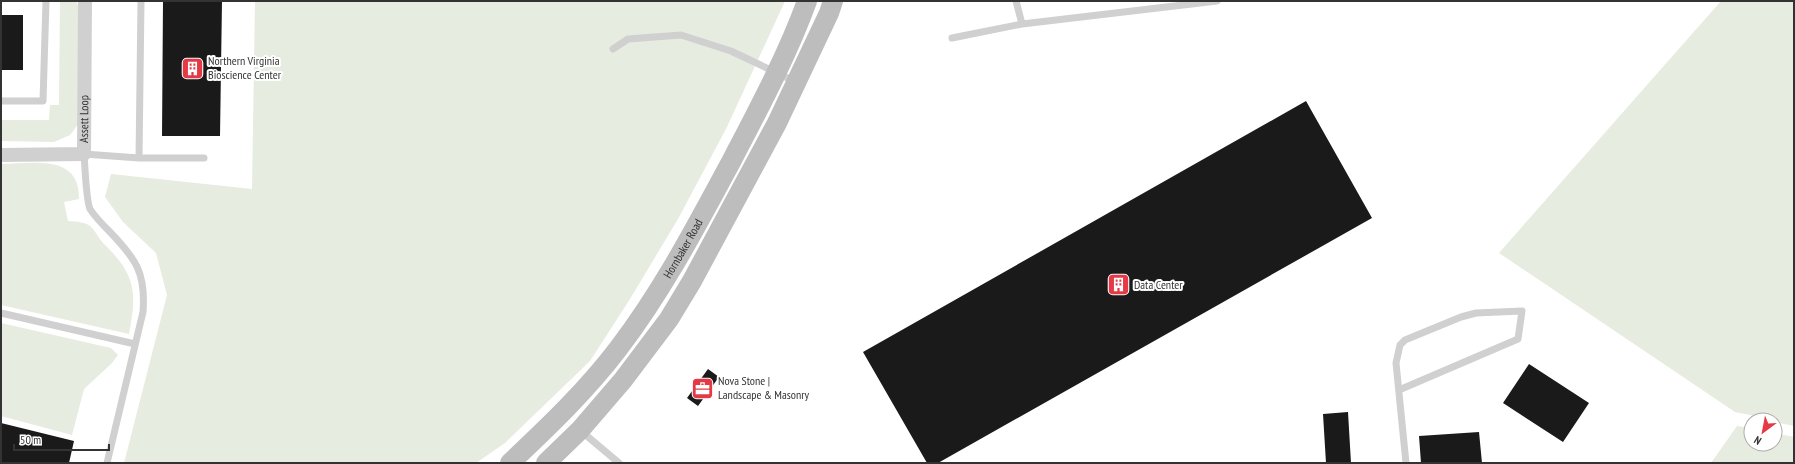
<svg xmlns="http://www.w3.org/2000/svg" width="1795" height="464" viewBox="0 0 1795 464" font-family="'PT Sans Narrow',sans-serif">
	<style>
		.green { fill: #e6ecdf }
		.building { fill: #1a1a1a }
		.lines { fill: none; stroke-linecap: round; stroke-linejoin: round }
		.service { stroke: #d0d0d0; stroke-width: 7 }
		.minor { stroke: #d0d0d0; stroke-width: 14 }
		.secondary { stroke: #bdbdbd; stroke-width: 20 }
		.labels { text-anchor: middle; stroke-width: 4; stroke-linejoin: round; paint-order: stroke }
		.poi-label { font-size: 12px; fill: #333; stroke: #fff; text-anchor: start }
		.street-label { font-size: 12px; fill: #333; stroke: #fff }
	</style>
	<rect width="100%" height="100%" fill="#fff"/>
	<path class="green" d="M60 1H76L80 9 79 123 70 135 54 142 1 141V120H49L50 105H59Z
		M255 1H785L727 127 678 219 630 299 590 361 505 443 476 463H124L167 295 156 253 123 222 105 197 111 174 252 189Z
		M1721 1H1794V426L1775 422V420L1735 412 1499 253Z
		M1 164C32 164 80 153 79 199L64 202 68 221C76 222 87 221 93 229 97 234 100 240 104 244 136 275 137 292 129 334L1 305Z
		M1 323 111 348 118 355 112 363 84 389 72 435 1 416Z
		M1737 426 1751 428V444H1775V433L1794 437V463H1711Z"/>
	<path class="building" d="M163 1H222L220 136H162Z
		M1 15H23V70H1Z
		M1306 101 1372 218 938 463H927L863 352Z
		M1529 364 1589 403 1563 442 1503 403Z
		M708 369 719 377 698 406 687 398Z
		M1348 412 1351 463H1326L1323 414Z
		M1 423 74 441 69 463H1Z
		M1479 432 1482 463H1421L1419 436Z"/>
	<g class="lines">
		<path class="service" d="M1016 1 1022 24 1217 1
			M952 38 1022 24
			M613 49 628 39 681 35 731 51 796 82
			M1 101H43L46 1
			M139 158H204
			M1 313 135 344
			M1399 390 1518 339 1522 311 1476 313 1461 317 1405 340 1400 345 1396 363 1406 463
			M581 431 619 463
			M107 463 143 312C146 273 136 259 110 232 103 225 95 217 90 209 86 200 85 166 84 154L139 158 141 1"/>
		<path class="minor" id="s1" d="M1 155 84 154 85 1"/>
		<g class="secondary">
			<path id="s2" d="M510 463C548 427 586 391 618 349 663 290 697 225 732 160 759 108 787 56 807 1"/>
			<path d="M546 463 580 430 623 380 669 319 692 281 777 123 829 13 833 1"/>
		</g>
	</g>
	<defs>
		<symbol id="building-square" viewBox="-11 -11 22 22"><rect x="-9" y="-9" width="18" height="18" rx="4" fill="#e63946" stroke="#fff"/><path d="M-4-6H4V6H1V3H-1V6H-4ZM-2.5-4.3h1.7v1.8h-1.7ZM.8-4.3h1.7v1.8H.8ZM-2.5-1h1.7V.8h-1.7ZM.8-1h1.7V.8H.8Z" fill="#fff"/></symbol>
		<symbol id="office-square" viewBox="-11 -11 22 22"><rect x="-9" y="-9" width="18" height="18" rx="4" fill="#e63946" stroke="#fff"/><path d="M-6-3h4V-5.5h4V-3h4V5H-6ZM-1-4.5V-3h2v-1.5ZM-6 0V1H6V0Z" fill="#fff"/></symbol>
	</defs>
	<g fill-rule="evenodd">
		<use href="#building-square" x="180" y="56" width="25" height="25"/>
		<use href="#building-square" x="1106" y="272" width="25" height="25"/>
		<use href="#office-square" x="690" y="376" width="25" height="25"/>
	</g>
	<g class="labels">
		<g class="poi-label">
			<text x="208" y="65">Northern Virginia<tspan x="208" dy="14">Bioscience Center</tspan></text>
			<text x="1134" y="289">Data Center</text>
			<text x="718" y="385">Nova Stone |<tspan x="718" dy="14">Landscape &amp; Masonry</tspan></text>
		</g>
		<g class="street-label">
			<text dy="4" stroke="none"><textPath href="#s1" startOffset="118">Assett Loop</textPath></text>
			<text dy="4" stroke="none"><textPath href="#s2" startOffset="277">Hornbaker Road</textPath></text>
		</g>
	</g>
	<rect width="1795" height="464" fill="none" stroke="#333333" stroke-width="4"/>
	<g transform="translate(1763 432) rotate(212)"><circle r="19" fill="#ffffff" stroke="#adadad"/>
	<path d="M0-3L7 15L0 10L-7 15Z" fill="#e63946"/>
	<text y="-6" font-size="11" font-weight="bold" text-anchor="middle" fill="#333333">N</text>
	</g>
	<path d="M14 444v6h95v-6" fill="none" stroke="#333333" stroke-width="2"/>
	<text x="20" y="444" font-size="12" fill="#333333" stroke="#ffffff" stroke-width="3" paint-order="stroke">50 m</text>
</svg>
